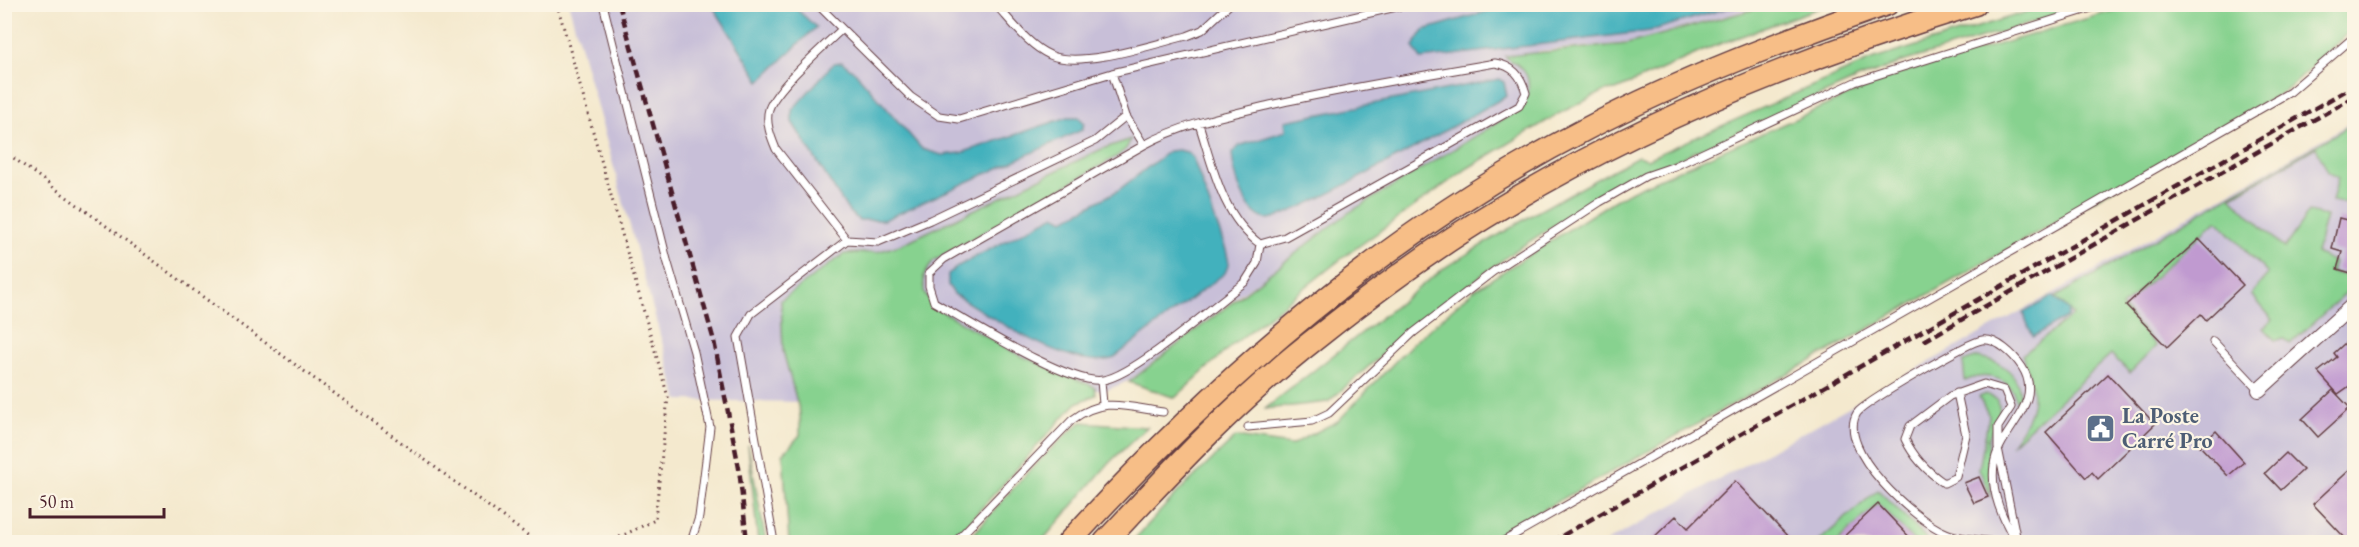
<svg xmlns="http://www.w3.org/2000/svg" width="2359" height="547" viewBox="0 0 2359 547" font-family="'EB Garamond',serif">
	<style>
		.industrial { fill: #c8bfd8 }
		.green { fill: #87d28f; stroke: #68785d; stroke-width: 1.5 }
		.water { fill: #42b1bd; stroke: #466874; stroke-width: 1.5 }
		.building { fill: #c09ad0 }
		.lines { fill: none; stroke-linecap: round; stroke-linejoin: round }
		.service-casing { stroke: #643d43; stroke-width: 9 }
		.minor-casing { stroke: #643d43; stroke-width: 16 }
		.trunk-casing { stroke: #643d43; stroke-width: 25 }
		.path { stroke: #643d43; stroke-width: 3; stroke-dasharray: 1.5 4.5; stroke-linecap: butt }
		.service { stroke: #fff; stroke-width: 7 }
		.minor { stroke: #fff; stroke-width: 14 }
		.trunk { stroke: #f7be87; stroke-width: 22 }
		.rail { stroke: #4a1f2b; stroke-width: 4.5; stroke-dasharray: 9 4.5; stroke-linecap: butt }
		.labels { text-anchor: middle; stroke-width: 4.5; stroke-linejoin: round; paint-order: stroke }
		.service-label { font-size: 22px; font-weight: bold; fill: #4e5e75; stroke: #fcf5e5; text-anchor: start }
	</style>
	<rect width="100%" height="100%" fill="#fcf5e5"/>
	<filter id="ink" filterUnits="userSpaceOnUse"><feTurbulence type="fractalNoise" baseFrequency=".0167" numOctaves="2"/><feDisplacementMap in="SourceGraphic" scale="12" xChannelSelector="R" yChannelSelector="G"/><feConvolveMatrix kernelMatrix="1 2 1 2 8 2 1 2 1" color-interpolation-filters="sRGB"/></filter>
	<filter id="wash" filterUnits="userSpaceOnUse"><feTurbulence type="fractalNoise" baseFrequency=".008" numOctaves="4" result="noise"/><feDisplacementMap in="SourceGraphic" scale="24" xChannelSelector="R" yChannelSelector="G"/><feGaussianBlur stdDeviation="1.35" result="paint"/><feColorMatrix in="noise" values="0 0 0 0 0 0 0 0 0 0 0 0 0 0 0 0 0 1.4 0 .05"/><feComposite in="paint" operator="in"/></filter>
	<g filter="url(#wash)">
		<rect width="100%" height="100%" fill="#f4e9ce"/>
		<path class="industrial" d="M569 5H1765L1628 43 1538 51 1551 103 1350 216 1236 297 1130 380 1107 390H1096L1046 406 678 400Z
			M2354 121V542H1606L2091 272Z"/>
		<path class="green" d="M1770 5H1827L1714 46 1616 90 1605 91 1560 113 1468 168 1341 259 1230 347 1175 398 1129 382 1348 213 1522 108C1529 95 1533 78 1520 67 1515 62 1509 61 1505 56L1627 44Z
			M2049 5H2092L1902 62 1855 80 1663 166 1645 171 1609 190 1513 252 1416 325 1328 402 1265 409 1444 268 1537 212 1638 156 1647 159 1871 60Z
			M2133 5H2354V27L2287 90 1845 342 1485 542H1132L1177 493 1236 437 1291 445 1338 421 1412 344 1474 290 1615 200 1638 188 1897 74Z
			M2354 123V205L2332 201 2338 178 2328 172 2316 147 2231 197 2284 248 2309 212 2326 216 2316 253 2334 262 2331 272 2349 276V290L2290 344 2285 339 2275 340 2263 328 2273 320 2251 294 2268 274 2217 220 2122 307 2156 346 2130 373 2111 354 2011 445C2038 408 2038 397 2022 355L2073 315 2056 297Z
			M1131 139 1126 149 1116 157 933 261 924 276V292L934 307 1017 354 1095 387 1096 395 1077 403 1065 415 951 542H789L783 454 800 435V413L783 351 781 300 844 254 877 252 900 245 1102 149Z
			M1978 357C2005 362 2022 375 2020 404 2014 400 2016 397 2013 392 2003 374 1981 374 1965 381L1963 362Z
			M1986 394 1998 400 2000 413 1988 439 1991 497 1979 469 1989 416 1979 397Z
			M1081 422 1147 427 1110 462 1041 542H967C1002 500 1039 457 1081 422Z
			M748 445 766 542H758Z
			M1878 490 1930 542H1915L1878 504 1837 542H1818Z"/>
		<path class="water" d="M1512 4H1738V5L1650 31 1421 59 1413 47 1424 30Z
			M712 5H792L816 27 760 81Z
			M842 62 856 73 922 149 942 155 961 153 1068 117H1079L1084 123 1082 130 884 220H859L849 212 792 122V110L834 63Z
			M1499 79 1504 82 1507 96C1473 114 1289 222 1266 219 1244 215 1233 171 1232 153L1239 146 1286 131 1285 121Z
			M1178 150 1187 152 1193 158 1226 250 1229 263 1225 273 1112 359C1068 370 991 317 954 294L948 285V274L960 265 1055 215 1064 220 1117 191 1169 151Z
			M2053 296 2069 311 2067 317 2033 337 2023 313Z"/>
		<g id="blocks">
			<path class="building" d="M2339 218 2355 222V259L2351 273 2337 269 2342 252 2332 249Z
				M2199 239 2243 285 2206 320 2201 314 2167 347 2126 305Z
				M2355 334V382L2338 394 2318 372 2337 357 2334 353Z
				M2108 374 2155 424 2098 479 2092 472 2086 478 2046 432Z
				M2333 390 2350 408 2318 437 2302 419Z
				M2216 431 2244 462 2228 476 2200 446Z
				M2286 453 2303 470 2281 490 2265 473Z
				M2355 465V533L2347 540 2313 504Z
				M1979 477 1988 497 1974 503 1964 483Z
				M1735 481 1794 543H1648L1676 516 1688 528Z
				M1878 504 1915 543H1837Z"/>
		</g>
	</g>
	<g filter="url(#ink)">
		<use href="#blocks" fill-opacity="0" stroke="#643d43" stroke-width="1.5"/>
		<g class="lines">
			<defs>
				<path id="service" d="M603 4 667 260 694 352 710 427 699 517 691 542
					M817 4 911 97 939 116 959 119 1112 73 1409 4
					M995 4C1011 21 1029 46 1050 55 1080 69 1154 44 1187 36L1202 30 1230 4
					M841 30C824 46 776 88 769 109 765 122 771 137 776 149L847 240 878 242 930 220 1095 141 1126 116 1112 73
					M1126 116 1144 145 944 259 929 273V286L934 302C966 320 1070 386 1103 380 1134 376 1216 304 1245 282L1257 263 1260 244 1285 237 1519 106 1526 93C1521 75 1513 66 1495 63 1420 76 1345 88 1270 105 1228 115 1182 124 1144 145
					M1199 124C1213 167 1222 216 1260 244
					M2213 341 2259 390
					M1101 381 1103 404
					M1957 393 1966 435 1956 477 1944 483C1928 472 1913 456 1905 439L1910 426 1950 396 1984 384 2004 390 2011 407 1998 427V448L2017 541
					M1248 427 1312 421 1329 413 1413 333 1494 271 1600 202 1646 176 1675 166 1855 82 2104 4
					M774 542 738 337 751 314 847 240
					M955 542 1072 420C1104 396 1126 407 1163 412
					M1502 542 2290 92 2354 37
					M1995 542C1979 540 1961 539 1946 533 1916 521 1835 449 1857 413 1864 403 1970 341 1982 340 1997 338 2014 355 2022 367 2046 404 1998 430 1994 465 1990 493 2003 519 2016 542"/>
				<path id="minor" d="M2259 390 2354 304"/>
				<path id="trunk" d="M1069 542C1219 378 1389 230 1588 128 1684 78 1785 40 1887 4
					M1105 542C1172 470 1241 396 1319 336 1377 290 1438 245 1502 207 1649 118 1811 54 1975 4"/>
			</defs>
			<use href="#service" class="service-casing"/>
			<use href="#minor" class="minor-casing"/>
			<use href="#trunk" class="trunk-casing"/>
			<path class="path" d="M557 4 668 397 655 520 609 542
				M4 151 537 542"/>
			<use href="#service" class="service"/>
			<use href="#minor" class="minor"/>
			<use href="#trunk" class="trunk"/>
			<path class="rail" d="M619 4 714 341 739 468 747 542
				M1924 341 2354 97
				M1551 542 2354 86"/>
		</g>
	</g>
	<defs>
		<symbol id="civic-square" viewBox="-11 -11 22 22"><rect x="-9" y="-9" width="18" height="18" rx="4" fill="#5c6f8a" stroke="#fcf5e5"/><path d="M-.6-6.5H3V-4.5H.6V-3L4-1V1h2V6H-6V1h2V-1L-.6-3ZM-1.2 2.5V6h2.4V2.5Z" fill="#fff"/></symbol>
	</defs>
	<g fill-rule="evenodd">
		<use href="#civic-square" x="2084" y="412" width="33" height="33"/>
	</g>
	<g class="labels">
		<g class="service-label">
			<text x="2122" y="423">La Poste<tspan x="2122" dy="25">Carré Pro</tspan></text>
		</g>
	</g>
	<rect width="2359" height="547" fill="none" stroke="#fcf5e5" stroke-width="24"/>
	<path d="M30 508v9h134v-9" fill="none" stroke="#4a1f2b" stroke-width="3"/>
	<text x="39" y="508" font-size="18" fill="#4a1f2b" stroke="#fcf5e5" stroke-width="4.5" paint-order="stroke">50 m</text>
</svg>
